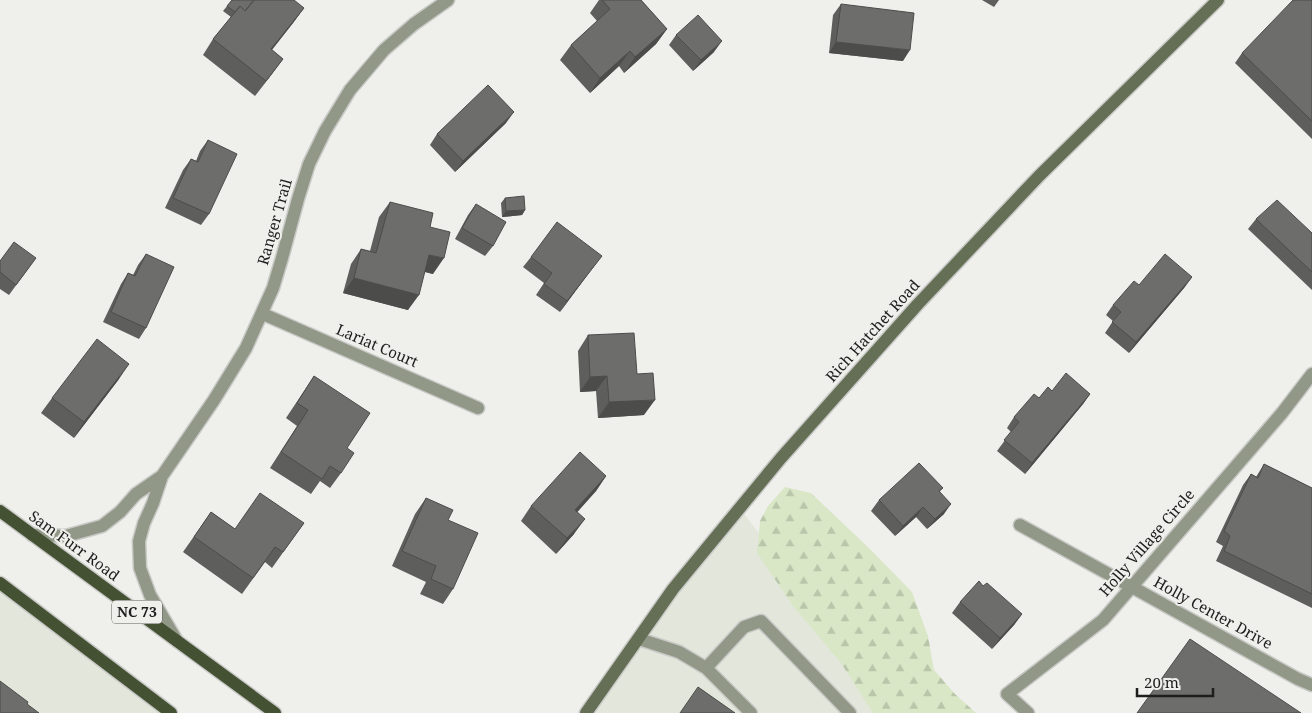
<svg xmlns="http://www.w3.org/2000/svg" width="1312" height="713" viewBox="0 0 1312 713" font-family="'Noto Serif',serif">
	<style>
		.built { fill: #e2e6db }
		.forest { fill: url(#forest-firs) }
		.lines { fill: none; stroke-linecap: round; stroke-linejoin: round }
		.lane-casing { stroke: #c9cac7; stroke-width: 15 }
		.street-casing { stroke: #c9cac7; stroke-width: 15 }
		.secondary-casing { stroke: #c9cac7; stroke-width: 15 }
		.primary-casing { stroke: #c9cac7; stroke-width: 15 }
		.lane { stroke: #919887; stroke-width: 12 }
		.street { stroke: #919887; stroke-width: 12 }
		.secondary { stroke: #646f55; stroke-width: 12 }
		.primary { stroke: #455133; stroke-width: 12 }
		.wall { fill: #5e5f5c }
		.shaded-wall { fill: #4c4d4b }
		.building { fill: #6d6e6b; stroke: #4c4d4b }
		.labels { text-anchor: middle; stroke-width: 4; stroke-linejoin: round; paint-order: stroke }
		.shield { fill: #eff0ec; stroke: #5d5d5b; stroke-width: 1 }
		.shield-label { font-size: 14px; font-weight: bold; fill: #1e1e1d }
		.street-label { font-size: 15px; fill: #1e1e1d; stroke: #eff0ec }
	</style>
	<defs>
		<pattern id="forest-firs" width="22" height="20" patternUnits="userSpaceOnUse" patternTransform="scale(1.25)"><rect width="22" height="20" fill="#d9e7c7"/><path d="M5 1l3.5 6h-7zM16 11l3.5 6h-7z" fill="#bac6aa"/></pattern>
	</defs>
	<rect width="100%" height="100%" fill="#eff0ec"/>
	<path class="built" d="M740 508 892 713H586Z
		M0 583 171 713H0Z"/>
	<path class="forest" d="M785 487 811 493 871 550 912 592 928 636 934 670 955 694 976 713H873L841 663 793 606 757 553 760 521 768 506Z"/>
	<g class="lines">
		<defs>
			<path id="lane" d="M639 639 679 652 706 668 751 713
				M706 668 744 627 761 621 850 713"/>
			<path id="street" d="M263 314 478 408
				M1020 525 1298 679 1312 685
				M32 535 66 536 102 526 120 512 136 494 162 476
				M177 641 150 595 140 568 139 541 144 523 153 503 162 476 214 400 246 348 273 288 282 258 298 199 309 164 325 131 350 90 384 50 414 24 448 0
				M1028 713 1007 694 1103 620 1282 413 1312 374"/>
			<path id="secondary" d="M586 713 673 589 781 458 918 304 1039 176 1218 0"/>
			<path id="primary" d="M0 511 275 713
				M0 583 171 713"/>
		</defs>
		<use href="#lane" class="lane-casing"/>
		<use href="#street" class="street-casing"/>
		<use href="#secondary" class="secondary-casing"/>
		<use href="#primary" class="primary-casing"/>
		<use href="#lane" class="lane"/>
		<use href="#street" class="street"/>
		<use href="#secondary" class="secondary"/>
		<use href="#primary" class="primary"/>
	</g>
	<path class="wall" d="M232 0 304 8 293 23 272 50 283 59 255 96 203 55 213 39 231 17 223 11Z
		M599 0H641L667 29 656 44 624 73 619 66 590 93 560 60 571 45 597 21 590 13Z
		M982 0H999L994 7Z
		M1312 0V139L1235 63 1242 53Z
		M841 4 903 61 829 53 833 15Z
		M676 35 714 52 693 71 669 45Z
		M506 123 455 172 430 145 437 134Z
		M208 140 209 214 201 225 165 208 183 170 191 159 196 161 200 151Z
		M505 198 525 210 522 215 502 217 501 203Z
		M390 202 430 227 433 274 425 272 408 310 343 293 351 264 361 249 370 251 379 217Z
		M476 204 493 246 485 256 455 239 468 215Z
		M1256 219 1312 233V290L1248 229Z
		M146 254V328L139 339 103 322 121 284 128 273 133 275 138 265Z
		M531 257 594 266 560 312 536 295 544 283 523 267Z
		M36 258 9 295 0 289V261Z
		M1192 277 1184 288 1129 353 1105 333 1113 321 1106 315 1113 305 1139 285Z
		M588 335 637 374 644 415 598 418 596 391 580 392 578 351Z
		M314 376 347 448 341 473 330 488 320 481 311 494 270 468 297 426 286 418Z
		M119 379 74 438 41 413 52 398Z
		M1052 391 1090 394 1083 404 1025 474 997 451 1011 432 1007 428 1014 417 1039 398Z
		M1264 464 1312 488V608L1216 561 1223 546 1216 542 1243 485 1251 474 1256 477Z
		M606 476 596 491 577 512 574 534 556 554 521 521 531 506Z
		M943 488 940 491 944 514 927 529 916 517 895 536 871 511 879 500Z
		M426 498 448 520 453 589 443 604 420 594 426 582 392 566 415 514Z
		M211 512 235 529 304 523 272 568 265 562 242 594 183 552Z
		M983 586 1022 614 1014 625 992 649 952 613 960 602Z"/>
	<path class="shaded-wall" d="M304 8 293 23 260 64 271 49Z
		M667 29 656 44 624 73 635 57Z
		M722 41 714 52 693 71 701 60Z
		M836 42 910 50 903 61 829 53Z
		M630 51 619 66 590 93 600 78Z
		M283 59 272 74 255 96 266 81Z
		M514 112 506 123 455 172 463 161Z
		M525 210 522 215 502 217 506 211Z
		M429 255 444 258 433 274 418 270Z
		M602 256 594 266 560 312 567 301Z
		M1192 277 1184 288 1129 353 1136 342Z
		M354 278 419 295 408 310 343 293Z
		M129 364 119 379 74 438 84 422Z
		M607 376 596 391 580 392 590 377Z
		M1090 394 1083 404 1025 474 1032 463Z
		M655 400 644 415 598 418 609 402Z
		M606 476 596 491 565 526 575 510Z
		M951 504 944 514 927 529 935 519Z
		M923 507 916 517 895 536 903 526Z
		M585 519 574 534 556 554 567 538Z
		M1022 614 1014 625 992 649 1000 638Z"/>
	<path class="building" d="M232 0H254L245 11 240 6 235 12 227 6Z
		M254 0H294L304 8 271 49 283 59 266 81 213 39 240 6 245 11Z
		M602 0H641L667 29 635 57 630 51 600 78 571 45 610 9Z
		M1293 0H1312V121L1242 53Z
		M841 4 914 13 910 50 836 42Z
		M698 15 722 41 701 60 676 35Z
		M488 85 514 112 463 161 437 134Z
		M208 140 237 154 209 214 173 198 191 159 198 162Z
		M524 196 525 210 506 211 505 198Z
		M1277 200 1312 233V272L1256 219Z
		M390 202 433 213 430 227 450 232 444 258 429 255 419 295 354 278 361 249 376 253Z
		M476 204 506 222 493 246 462 228Z
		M557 222 602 256 567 301 544 284 552 273 531 257Z
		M14 242 36 258 16 285 0 272V261Z
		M146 254 174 267 146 328 111 312 128 273 135 276Z
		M1165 254 1192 277 1136 342 1112 322 1121 312 1113 305 1134 281 1139 285Z
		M634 333 637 374 653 373 655 400 609 402 607 376 590 377 588 335Z
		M97 339 129 364 84 422 52 398Z
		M1066 373 1090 394 1032 463 1004 440 1019 422 1014 417 1034 394 1039 398 1048 387 1052 391Z
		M314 376 370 413 347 448 354 453 341 473 330 466 322 479 281 452 308 410 297 403Z
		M580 452 606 476 575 510 585 519 567 538 531 506Z
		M919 463 943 488 939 491 951 504 935 519 923 507 903 526 879 500Z
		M1264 464 1312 488V594L1224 551 1230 536 1224 531 1251 474 1258 478Z
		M260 493 304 523 283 552 275 547 253 578 194 537 211 512 235 529Z
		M426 498 453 510 448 520 478 533 453 589 431 579 436 566 402 551Z
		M979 581 983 586 987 583 1022 614 1000 638 960 602Z
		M1190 639 1301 713H1137Z
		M0 681 28 702 27 704 39 713H0Z
		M698 687 735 713H680Z"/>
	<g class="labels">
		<rect class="shield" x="112" y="600.5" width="50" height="23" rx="4"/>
		<g class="shield-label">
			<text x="137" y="617">NC 73</text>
		</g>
		<g class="street-label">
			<text transform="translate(275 222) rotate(-74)" y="5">Ranger Trail</text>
			<text transform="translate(873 331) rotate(-48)" y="5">Rich Hatchet Road</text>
			<text transform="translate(377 346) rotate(23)" y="5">Lariat Court</text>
			<text transform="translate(1147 543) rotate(-49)" y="5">Holly Village Circle</text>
			<text transform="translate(74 546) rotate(36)" y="5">Sam Furr Road</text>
			<text transform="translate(1213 613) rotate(29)" y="5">Holly Center Drive</text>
		</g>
	</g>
	<path d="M1137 688v8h76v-8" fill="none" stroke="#1e1e1d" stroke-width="2.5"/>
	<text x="1144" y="688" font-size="15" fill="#1e1e1d" stroke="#eff0ec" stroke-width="4" paint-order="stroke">20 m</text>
</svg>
